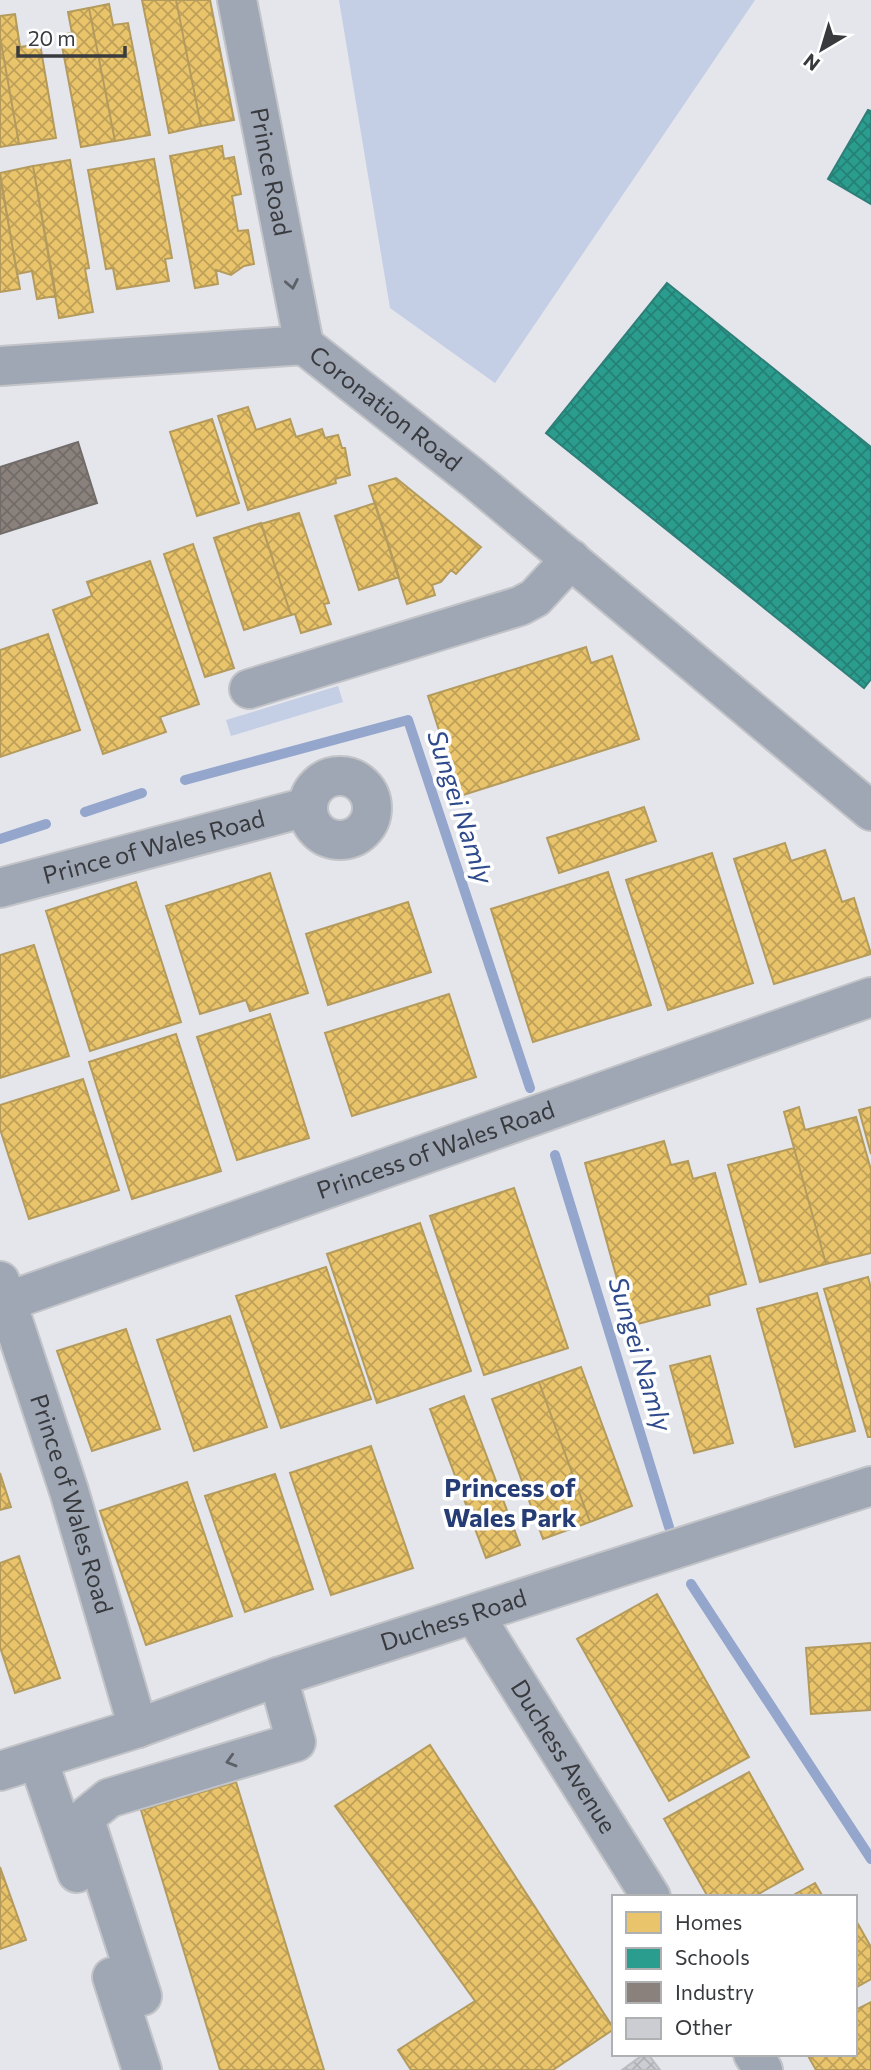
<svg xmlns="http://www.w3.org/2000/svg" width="871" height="2070" viewBox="0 0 871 2070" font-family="Commissioner,sans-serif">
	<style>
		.green { fill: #c4cee4 }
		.homes { fill: url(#homes-cross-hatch); stroke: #b49b5d; stroke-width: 2 }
		.schools { fill: url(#schools-cross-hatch); stroke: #2e7f77; stroke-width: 2 }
		.industry { fill: url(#industry-cross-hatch); stroke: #716c69; stroke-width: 2 }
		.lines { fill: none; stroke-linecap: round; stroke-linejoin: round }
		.stream { stroke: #95a6cc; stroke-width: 10 }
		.building { fill: url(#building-cross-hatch); stroke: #babcc0; stroke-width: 2 }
		.minor-casing { stroke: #c2c4c8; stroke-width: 42 }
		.minor { stroke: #a0a7b4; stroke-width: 38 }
		.oneway { stroke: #5c6067 }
		.labels { text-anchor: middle; stroke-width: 7; stroke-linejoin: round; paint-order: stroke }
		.street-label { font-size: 24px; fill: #383a3e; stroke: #fff }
		.water-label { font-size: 26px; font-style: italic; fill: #2f4b8b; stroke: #fff }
		.neighbourhood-label { font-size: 26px; font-weight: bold; fill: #253d74; stroke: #fff }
	</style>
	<defs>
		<pattern id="homes-cross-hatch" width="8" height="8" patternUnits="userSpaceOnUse" patternTransform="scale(1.75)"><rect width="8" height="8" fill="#e9c46a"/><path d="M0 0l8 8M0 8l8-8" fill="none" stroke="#bea059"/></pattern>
		<pattern id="schools-cross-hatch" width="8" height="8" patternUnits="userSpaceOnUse" patternTransform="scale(1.75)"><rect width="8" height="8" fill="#2a9d8f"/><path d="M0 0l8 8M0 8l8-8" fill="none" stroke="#258176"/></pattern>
		<pattern id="industry-cross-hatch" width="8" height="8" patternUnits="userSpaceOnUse" patternTransform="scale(1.75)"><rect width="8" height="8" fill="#8a817c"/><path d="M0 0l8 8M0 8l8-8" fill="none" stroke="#726b67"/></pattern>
		<pattern id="building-cross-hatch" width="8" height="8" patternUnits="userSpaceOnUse" patternTransform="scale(1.75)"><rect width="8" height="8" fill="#cbcdd2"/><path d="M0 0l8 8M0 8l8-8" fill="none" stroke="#afb1b5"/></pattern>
	</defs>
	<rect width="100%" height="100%" fill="#e4e6ec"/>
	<path class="green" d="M339 0H755L495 383 390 308Z
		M338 686 343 702 231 736 226 720Z"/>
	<path class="homes" d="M142 0H176L201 126 169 133Z
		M176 0H210L234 120 201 126Z
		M109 4 113 25 128 23 150 135 115 141 89 8Z
		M89 8 115 141 81 147 60 35 72 33 68 12Z
		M15 14 20 47 40 44 56 138 19 144 0 37V16Z
		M0 37 19 144 0 147Z
		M222 146 224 159 234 157 241 194 232 196 238 231 248 230 254 264 244 266 231 275 216 270 218 284 195 288 170 156Z
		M154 159 172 258 165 259 169 281 117 289 113 268 106 269 88 170Z
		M70 160 89 268 85 269 93 312 59 318 33 166Z
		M33 166 56 296 37 299 32 271 17 274 0 173Z
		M0 177 20 289 0 292Z
		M248 407 256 430 290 419 296 437 322 429 325 438 338 435 342 448H345L350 475 335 479 336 483 248 510 218 416Z
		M212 419 239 503 197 516 170 432Z
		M396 478 481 547 456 574 451 570 441 582 432 585 435 595 407 604 369 486Z
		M375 503 399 577 359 590 335 516Z
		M299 513 329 603 324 604 331 624 301 633 295 614 291 615 261 524Z
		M261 523 291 615 244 630 214 538Z
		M193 544 234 668 205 677 164 554Z
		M150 561 199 704 160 717 166 732 103 754 53 610 92 596 87 582Z
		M48 634 80 730 0 757V650Z
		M586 647 591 663 612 656 639 739 460 796 428 696Z
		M644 807 656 841 559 873 547 838Z
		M785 843 791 861 825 850 842 902 854 898 871 954 774 984 734 859Z
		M712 853 753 983 668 1010 626 880Z
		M608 872 651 1005 533 1042 491 909Z
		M270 873 308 993 250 1011 246 1000 200 1014 166 906Z
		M136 882 181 1022 90 1051 46 911Z
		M408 902 431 972 328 1005 306 934Z
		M34 945 69 1056 0 1078V955Z
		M449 994 476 1077 352 1116 325 1033Z
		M270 1014 309 1138 237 1160 197 1037Z
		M176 1034 221 1171 132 1199 89 1062Z
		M83 1079 119 1190 29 1219 0 1129V1105Z
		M799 1107 805 1130 856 1117 871 1170V1253L826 1264 784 1112Z
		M871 1107V1154L859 1110Z
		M664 1141 671 1165 688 1161 693 1179 715 1173 746 1284 708 1295 710 1305 630 1326 585 1163Z
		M794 1148 826 1264 760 1282 728 1165Z
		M514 1188 568 1348 484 1375 430 1216Z
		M420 1223 471 1371 377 1403 327 1254Z
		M326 1267 371 1399 281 1428 236 1296Z
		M868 1277 871 1288V1437H868L824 1289Z
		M817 1293 855 1431 795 1447 757 1309Z
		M230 1316 267 1427 194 1451 157 1340Z
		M126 1329 160 1429 92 1451 57 1351Z
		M710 1356 733 1443 694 1453 670 1366Z
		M581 1367 632 1506 590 1522 539 1382Z
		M539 1382 590 1522 543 1539 492 1399Z
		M464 1396 520 1545 486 1558 430 1409Z
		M371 1446 413 1568 331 1595 290 1473Z
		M0 1473 11 1507 0 1510Z
		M275 1474 313 1589 245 1612 205 1496Z
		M187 1482 232 1616 146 1645 100 1511Z
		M19 1556 60 1678 15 1693 0 1647V1563Z
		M657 1594 749 1757 669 1801 577 1639Z
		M871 1643V1710L811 1714 806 1648Z
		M430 1745 614 2029 553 2070H411L398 2050 475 2001 335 1806Z
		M749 1772 803 1869 753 1897H708L664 1819Z
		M236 1782 324 2070H220L141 1810Z
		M0 1867 26 1940 0 1949Z
		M815 1883 823 1897H790Z
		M858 1924 871 1947V1979L855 1988V1926Z
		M871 2002V2070H816L807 2054H855V2010Z"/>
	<path class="schools" d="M868 110 871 111V204L828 179Z
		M667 283 871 447V679L864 688 546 433Z"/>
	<path class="industry" d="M78 442 97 503 0 534V467Z"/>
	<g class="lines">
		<path class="stream" d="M185 780 408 720 530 1088
			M85 812 142 793
			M0 839 46 824
			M555 1155 669 1527
			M691 1584 871 1859"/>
	</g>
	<path class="building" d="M644 2054H648L660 2070H622Z"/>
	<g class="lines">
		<defs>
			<g id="minor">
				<path id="s1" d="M237 0 304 345"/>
				<path id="s2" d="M0 366 304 345 473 478 871 811"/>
				<path d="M249 689 520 606 535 598 571 559"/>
				<circle cx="340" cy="808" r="32"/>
				<path id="s3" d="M0 888 307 807"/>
				<path id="s4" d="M0 1281 69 1491 138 1728"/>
				<path id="s5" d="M0 1304 871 997"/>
				<path id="s6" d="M475 1616 651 1897"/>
				<path d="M38 1760 77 1873"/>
				<path id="s7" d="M0 1771 138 1728 278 1677 871 1486"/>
				<path d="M112 1977 142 2070"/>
				<path d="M120 2001 142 1996 87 1826 88 1815 109 1798 296 1742 278 1677"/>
				<path d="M753 2054 763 2070"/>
			</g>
		</defs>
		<use href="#minor" class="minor-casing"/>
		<use href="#minor" class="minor"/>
	</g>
	<defs><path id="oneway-chevron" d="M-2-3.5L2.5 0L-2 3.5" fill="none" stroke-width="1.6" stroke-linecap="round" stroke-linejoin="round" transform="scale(1.75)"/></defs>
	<g class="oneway">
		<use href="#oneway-chevron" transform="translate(292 284) rotate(79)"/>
		<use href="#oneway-chevron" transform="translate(231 1761) rotate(164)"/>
	</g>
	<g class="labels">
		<g class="street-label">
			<text dy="8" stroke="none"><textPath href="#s1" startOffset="175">Prince Road</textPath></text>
			<text dy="8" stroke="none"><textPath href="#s2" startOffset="408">Coronation Road</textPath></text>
			<text dy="8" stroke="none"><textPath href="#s3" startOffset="159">Prince of Wales Road</textPath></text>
			<text dy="8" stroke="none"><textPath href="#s5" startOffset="462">Princess of Wales Road</textPath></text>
			<text dy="8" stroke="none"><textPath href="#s4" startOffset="234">Prince of Wales Road</textPath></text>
			<text dy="8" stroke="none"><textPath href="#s7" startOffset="478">Duchess Road</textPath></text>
			<text dy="8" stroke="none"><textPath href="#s6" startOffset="166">Duchess Avenue</textPath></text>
		</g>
		<g class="water-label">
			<text transform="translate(460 807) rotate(72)" y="9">Sungei Namly</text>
			<text transform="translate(640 1354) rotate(73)" y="9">Sungei Namly</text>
		</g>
		<g class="neighbourhood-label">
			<text x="510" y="1497">Princess of<tspan x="510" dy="30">Wales Park</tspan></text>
		</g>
	</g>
	<rect x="612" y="1895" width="245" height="161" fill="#ffffff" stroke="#afb0b2" stroke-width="2"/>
	<rect x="626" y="1912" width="35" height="21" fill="#e9c46a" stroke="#afb0b2" stroke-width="2"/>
	<text x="675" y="1930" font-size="21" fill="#383a3e">Homes</text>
	<rect x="626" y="1948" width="35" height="21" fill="#2a9d8f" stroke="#afb0b2" stroke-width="2"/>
	<text x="675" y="1965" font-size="21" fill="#383a3e">Schools</text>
	<rect x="626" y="1982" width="35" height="21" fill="#8a817c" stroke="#afb0b2" stroke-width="2"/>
	<text x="675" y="2000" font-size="21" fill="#383a3e">Industry</text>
	<rect x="626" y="2018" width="35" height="21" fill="#cbcdd2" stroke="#afb0b2" stroke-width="2"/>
	<text x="675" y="2035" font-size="21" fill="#383a3e">Other</text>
	<g transform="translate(822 49) rotate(218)" stroke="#ffffff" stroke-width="5" paint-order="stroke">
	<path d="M0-5L12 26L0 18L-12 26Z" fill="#383a3e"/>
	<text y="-10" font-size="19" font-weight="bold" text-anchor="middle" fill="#383a3e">N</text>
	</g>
	<path d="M18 46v10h107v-10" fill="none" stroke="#383a3e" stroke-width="3.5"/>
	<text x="28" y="46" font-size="21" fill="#383a3e" stroke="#ffffff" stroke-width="5" paint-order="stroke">20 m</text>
</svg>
